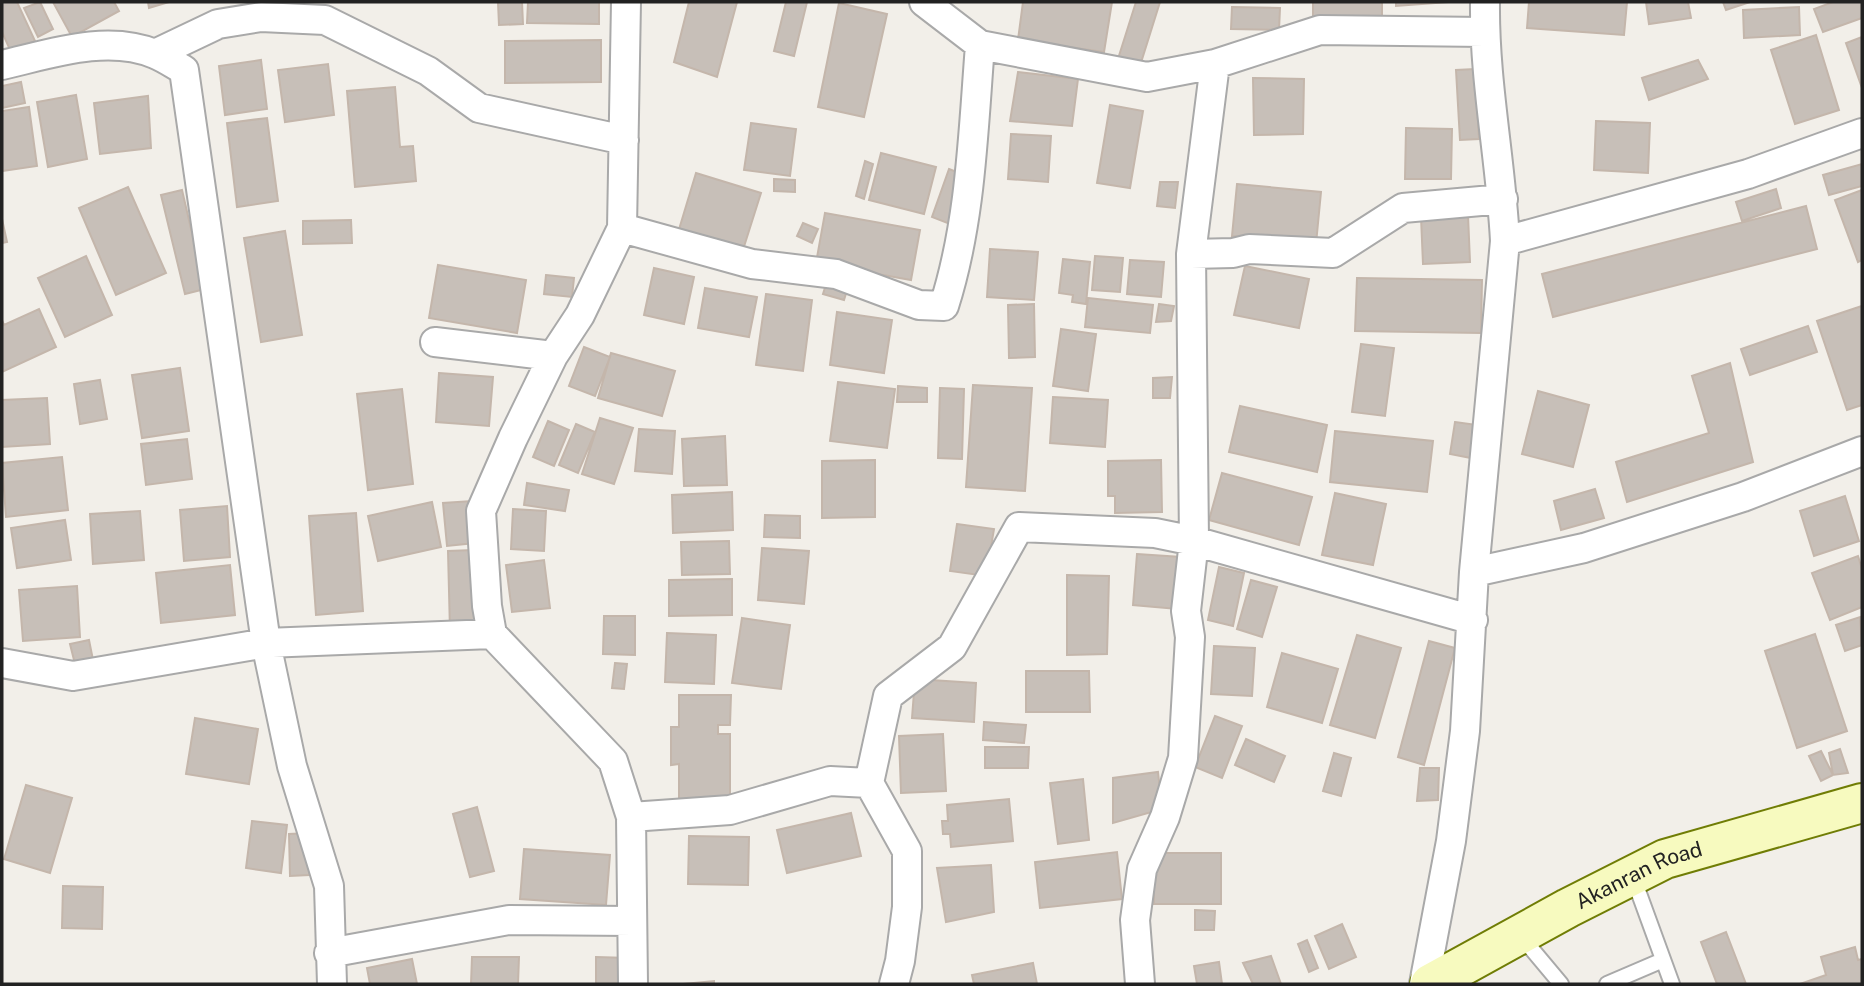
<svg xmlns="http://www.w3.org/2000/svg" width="1864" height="986" viewBox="0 0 1864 986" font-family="'Public Sans',sans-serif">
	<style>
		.building { fill: #c7bfb8; stroke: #c4b6ab; stroke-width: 2 }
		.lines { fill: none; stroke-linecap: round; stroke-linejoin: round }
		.service-casing { stroke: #a9a9a9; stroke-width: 18 }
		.minor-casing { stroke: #a9a9a9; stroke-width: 32 }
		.secondary-casing { stroke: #707d05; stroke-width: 42 }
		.service { stroke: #fff; stroke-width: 14 }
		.minor { stroke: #fff; stroke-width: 28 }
		.secondary { stroke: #f7fabf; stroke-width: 38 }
		.labels { text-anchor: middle; stroke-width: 5; stroke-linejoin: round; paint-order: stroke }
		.street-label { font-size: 21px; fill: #222; stroke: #fff }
	</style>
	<rect width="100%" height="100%" fill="#f2efe9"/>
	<path class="building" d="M2 2H17L35 41 11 52 2 32Z
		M40 2 53 29 38 37 24 8Z
		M53 2H114L119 11 72 37Z
		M148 2H169L149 8Z
		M498 2H522L523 24 499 25Z
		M528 2H599V24L527 23Z
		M689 2H737L717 77 674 62Z
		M786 2H807L794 56 774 51Z
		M1023 2H1112L1104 52 1018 40Z
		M1136 2H1160L1139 69 1117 62Z
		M1313 2H1382V25L1313 24Z
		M1396 2H1449L1396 6Z
		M1529 2H1627L1624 35 1527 28Z
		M1646 2H1688L1691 18 1649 24Z
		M1723 2H1750L1726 10Z
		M1833 2H1862V18L1823 32 1814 9Z
		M839 3 887 14 864 117 818 107Z
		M1232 7 1280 8 1279 30 1231 29Z
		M1799 7 1800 35 1744 38 1743 10Z
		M1816 35 1839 110 1795 124 1771 50Z
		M1862 37V88L1846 43Z
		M601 40V82L505 83V41Z
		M261 60 267 109 225 115 219 66Z
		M1698 60 1708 79 1649 100 1642 78Z
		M328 64 334 115 285 122 278 70Z
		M1475 69 1479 139 1460 140 1456 70Z
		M1018 72 1078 79 1072 126 1010 121Z
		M1253 78 1304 79 1303 134 1254 135Z
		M21 82 25 103 2 108V86Z
		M395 87 400 147 413 146 416 181 355 187 347 91Z
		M76 95 87 159 48 167 37 102Z
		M148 96 151 148 100 154 94 103Z
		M1110 105 1143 111 1130 188 1097 183Z
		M29 107 37 166 2 171V111Z
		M267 118 278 201 237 207 227 123Z
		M1596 121 1650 123 1648 173 1594 170Z
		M751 123 796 129 790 176 744 170Z
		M1406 128 1452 129 1451 179H1405Z
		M1011 134 1051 136 1048 182 1008 179Z
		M881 153 936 167 924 214 869 200Z
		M865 161 873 164 864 199 856 196Z
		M1862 164V186L1829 195 1823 175Z
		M949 169 967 176 950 224 932 217Z
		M696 173 761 193 741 256 677 236Z
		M774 179 795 180V192L774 191Z
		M1160 182H1178L1175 208 1157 206Z
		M1237 184 1321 192 1316 244 1232 236Z
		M128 187 166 273 116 295 79 208Z
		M1776 189 1781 208 1742 221 1736 202Z
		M182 190 205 289 185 294 161 195Z
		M1862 190V260L1858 262 1835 200Z
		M1806 206 1817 249 1553 317 1542 274Z
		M825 213 920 230 911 280 816 263Z
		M1468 215 1470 262 1423 264 1421 217Z
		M2 219 7 242 2 243Z
		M351 220 352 243 303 244V221Z
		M803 223 818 229 812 243 797 236Z
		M285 231 302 335 261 342 244 238Z
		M990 249 1038 252 1034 300 987 297Z
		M86 256 112 315 65 337 38 278Z
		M1095 256 1123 258 1120 292 1092 290Z
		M1063 259 1090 262 1086 304 1072 302 1073 295 1059 293Z
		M1130 260 1164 262 1161 297 1127 294Z
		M438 265 526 280 517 333 429 318Z
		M1245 266 1309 279 1299 328 1234 315Z
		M654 268 694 277 684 324 644 315Z
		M546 275 574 278 572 297 544 294Z
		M828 278 849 284 844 300 823 294Z
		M1357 278 1482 280 1481 333 1355 331Z
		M705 288 757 297 749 337 698 328Z
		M766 294 812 300 803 371 756 365Z
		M1088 298 1153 305 1150 333 1085 327Z
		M1034 304 1035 357 1009 358 1008 305Z
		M1159 304 1174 306 1171 321 1156 322Z
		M1862 306V405L1847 410 1817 321Z
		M39 309 56 347 2 372V320L4 325Z
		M837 312 892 320 884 373 830 365Z
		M1808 326 1817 352 1750 375 1741 349Z
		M1061 329 1096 334 1088 391 1053 386Z
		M1361 344 1394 348 1385 416 1352 412Z
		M584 347 610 357 595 396 569 386Z
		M611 353 675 371 662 416 598 398Z
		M1730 363 1753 462 1627 502 1616 462 1709 433 1692 376Z
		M180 368 189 431 142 438 132 375Z
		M439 373 493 377 489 426 436 422Z
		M1172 377 1170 398H1153V378Z
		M100 380 107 419 80 424 74 384Z
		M838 382 895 389 887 448 830 441Z
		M973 385 1032 388 1025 491 966 487Z
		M898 386 927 388V402H897Z
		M940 388 964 389 962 459 938 458Z
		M402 389 413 484 368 490 357 394Z
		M1538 391 1589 405 1573 467 1522 454Z
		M1053 397 1108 400 1105 447 1050 443Z
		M47 398 50 444 2 447V400Z
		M1240 406 1327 425 1317 472 1229 452Z
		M600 418 633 428 614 484 582 474Z
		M548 421 569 430 554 466 533 457Z
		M1455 422 1477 425 1471 458 1450 454Z
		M576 424 595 432 578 473 559 465Z
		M639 429 675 431 672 474 635 471Z
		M1335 431 1433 441 1427 492 1330 482Z
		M725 436 727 485 684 486 682 439Z
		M187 439 192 479 146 485 141 444Z
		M62 457 68 510 6 517 2 463Z
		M875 460V517L822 518V461Z
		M1161 460 1162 512 1115 513V496H1108V461Z
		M1222 473 1312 497 1299 545 1209 520Z
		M527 483 569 490 565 511 524 505Z
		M1595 489 1604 518 1561 530 1554 501Z
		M732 492 733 530 673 533 672 495Z
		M1335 493 1386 504 1373 565 1322 555Z
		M1845 496 1859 541 1814 556 1800 511Z
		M472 501 475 543 447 546 443 503Z
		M432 502 441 547 378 561 368 516Z
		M227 506 230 557 184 561 180 510Z
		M513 509 546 511 544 551 511 549Z
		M140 511 144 560 93 564 90 514Z
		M356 513 363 611 316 615 309 516Z
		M765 515 800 516V538L764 537Z
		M65 520 71 560 17 568 11 528Z
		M957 524 994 529 986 576 950 571Z
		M729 541 730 574 682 575 681 542Z
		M762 548 809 551 804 604 758 600Z
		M473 550 476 630 450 631 448 551Z
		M1137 554 1181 557 1177 609 1133 605Z
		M1858 556 1862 569V607L1830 620 1812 573Z
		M544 560 550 608 512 612 506 565Z
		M230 565 235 615 161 623 156 573Z
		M1219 567 1244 573 1233 626 1208 620Z
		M1067 575 1109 576 1107 654 1067 655Z
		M732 579V615L669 616V580Z
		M1251 580 1277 587 1262 637 1237 629Z
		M77 586 80 637 23 641 19 590Z
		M604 616H635V655L603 654Z
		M1860 617 1862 645 1845 651 1836 625Z
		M742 618 790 625 781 689 732 683Z
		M667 633 716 635 714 684 665 682Z
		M1815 634 1847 731 1797 748 1765 651Z
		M1357 635 1401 648 1375 738 1330 725Z
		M89 640 93 660 75 664 70 644Z
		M1429 641 1455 648 1424 765 1398 757Z
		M1214 646 1255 648 1252 696 1211 694Z
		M1282 653 1338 669 1322 723 1267 707Z
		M615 663 627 664 624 689 612 688Z
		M1026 671H1089L1090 712H1026Z
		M915 679 976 683 974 722 912 718Z
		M679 695H731L730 725H718V734H730V803H679V764L671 765V727H679Z
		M1215 716 1242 726 1222 778 1195 767Z
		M195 718 258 729 249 784 186 774Z
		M984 722 1026 725 1024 743 983 740Z
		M943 734 946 791 901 793 899 736Z
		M1246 739 1285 756 1274 782 1235 765Z
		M985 747H1029L1028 768H985Z
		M1840 749 1848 773 1833 775 1829 753Z
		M1821 751 1833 775 1821 781 1809 756Z
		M1334 753 1351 758 1341 796 1323 791Z
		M1420 768H1439L1438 800 1417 801Z
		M1158 772 1162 809 1113 823V778Z
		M1083 779 1089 840 1058 844 1050 783Z
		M26 785 72 798 50 873 4 859Z
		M1009 799 1013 841 951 847 950 834H943L942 821H948L947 805Z
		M477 807 494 871 470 877 453 814Z
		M851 813 861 856 787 873 777 830Z
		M252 821 287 825 281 873 246 868Z
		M309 833V875L290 876 289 834Z
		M689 836 749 837 748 885 688 884Z
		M524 849 610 855 606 905 520 899Z
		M1117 852 1122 899 1040 908 1035 862Z
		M1154 853H1221V904H1154Z
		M991 865 994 912 946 922 937 868Z
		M63 886 103 887 102 929 62 928Z
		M1195 910 1215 911 1214 930H1195Z
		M1342 924 1356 957 1329 969 1315 936Z
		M1726 932 1746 984H1717L1701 942Z
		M1307 940 1318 968 1309 972 1298 944Z
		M1855 947 1858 960 1862 959V984H1800L1826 975 1821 957Z
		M1271 956 1281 984H1253L1243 963Z
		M472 957H519L518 984H471Z
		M596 957 629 958V984H596Z
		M412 959 417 984H370L367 968Z
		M1219 962 1222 984H1197L1194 966Z
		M1033 963 1037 984H974L972 975Z
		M714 981V984H683Z"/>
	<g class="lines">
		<defs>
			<path id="service" d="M1633 877 1672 984
				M1520 935 1561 984
				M1607 984 1663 960"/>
			<path id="minor" d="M626 2 622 228 580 315 553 356 513 438 481 511 487 606 492 634 613 761 631 817 633 984
				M924 2 980 45 1147 77 1215 64 1320 30 1484 32
				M155 54 218 24 261 17 325 20 428 71 479 108 624 140
				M2 65C50 54 107 34 155 54 165 58 175 65 184 70L266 643 292 766 329 886 332 984
				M622 228 752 264 836 274 919 305 944 306C971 221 973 133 980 45
				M1505 241 1748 174 1862 133
				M1191 254 1233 253 1249 249 1333 253 1403 208 1503 199
				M435 342 553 356
				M1474 572 1584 548 1743 497 1862 451
				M2 663 73 676 266 643 492 634
				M869 783 888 696 952 647 1019 527 1155 533 1194 541 1473 620
				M631 817 730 810 830 781 869 783 907 851V907L900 961 894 984
				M329 953 509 920 632 921
				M1140 984 1135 920 1142 869 1165 817 1183 758 1190 637 1186 611 1194 541 1191 254 1215 64
				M1424 984 1451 841 1465 731 1474 572 1505 241C1501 161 1484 82 1485 2"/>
			<g id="secondary">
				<path id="s1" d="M1430 984 1568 908 1665 859 1862 803"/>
			</g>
		</defs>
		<use href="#service" class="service-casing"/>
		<use href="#minor" class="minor-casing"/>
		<use href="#secondary" class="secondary-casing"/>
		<use href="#service" class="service"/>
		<use href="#minor" class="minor"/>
		<use href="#secondary" class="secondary"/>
	</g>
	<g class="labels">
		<g class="street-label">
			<text dy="7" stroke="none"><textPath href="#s1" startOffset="236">Akanran Road</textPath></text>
		</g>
	</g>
	<rect width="1864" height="986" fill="none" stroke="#222222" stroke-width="7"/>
</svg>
